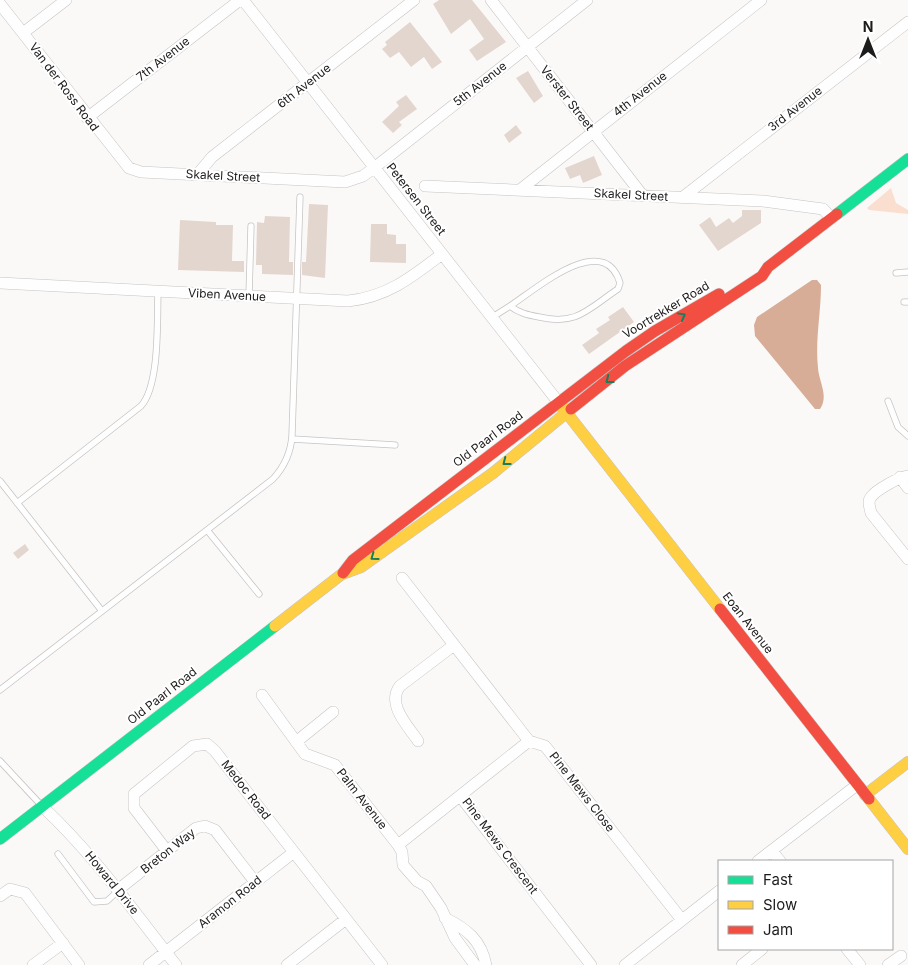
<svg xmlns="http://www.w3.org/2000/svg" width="908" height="965" viewBox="0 0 908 965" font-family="Inter,sans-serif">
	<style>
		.green { fill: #faded0 }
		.water { fill: #d7ad97 }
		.building { fill: #e3d6cf }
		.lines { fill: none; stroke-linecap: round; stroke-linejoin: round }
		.lane-casing { stroke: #c6c4c3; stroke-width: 7 }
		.street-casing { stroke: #c6c4c3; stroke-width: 12 }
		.fast-casing { stroke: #c6c4c3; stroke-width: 12 }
		.slow-casing { stroke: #c6c4c3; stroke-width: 12 }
		.jam-casing { stroke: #c6c4c3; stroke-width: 12 }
		.lane { stroke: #fefefe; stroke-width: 5.5 }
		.street { stroke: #fefefe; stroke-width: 11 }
		.fast { stroke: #16e098; stroke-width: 11 }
		.slow { stroke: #ffcf43; stroke-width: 11 }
		.jam { stroke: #f24e42; stroke-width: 11 }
		.oneway { stroke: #1a7e5a }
		.labels { text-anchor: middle; stroke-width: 4; stroke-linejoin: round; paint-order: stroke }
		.street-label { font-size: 12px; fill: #1e1c1b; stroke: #fff }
	</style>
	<rect width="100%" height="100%" fill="#fbf9f7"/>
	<path class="green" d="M891 188 896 203 908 210V214L869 210 867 208Z"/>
	<path class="water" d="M812 280H817L821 285C821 313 815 340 818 368 819 382 829 396 820 409H815L755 336 754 325 757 317Z"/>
	<path class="building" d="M439 0H472L506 42 477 61 469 50 484 39 470 19 451 34 433 4Z
		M410 22 442 62 432 69 424 57 411 67 399 52 390 58 382 49 387 45 385 42Z
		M528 71 543 96 534 103 516 78Z
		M406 95 417 109 399 122 402 125 393 133 382 122 399 106 396 102Z
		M516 125 522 133 509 143 504 135Z
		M594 156 602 175 583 183 580 175 570 179 565 168Z
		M309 204 328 205 325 278 302 275V262H306Z
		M742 210H761V223L718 251 699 225 710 217 716 227 729 218 733 223 742 216Z
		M265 216 290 217 289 262H293V275L262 274V265H256L257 222 264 223Z
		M180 220 216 222V225H233L232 261H244V272L178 270Z
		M371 224H387V234L396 235V244H406V263L370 262Z
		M623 307 634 322 589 354 582 345 599 333 596 329 610 320 608 317Z
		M25 544 29 550 18 559 13 553Z"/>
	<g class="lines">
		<defs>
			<path id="lane" d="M896 273 908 272
				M249 296 251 226
				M904 302H908
				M491 318 510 306C519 313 528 315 539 317 577 326 588 309 618 289L620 283C604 229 535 290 510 306
				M888 401 898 427 908 436
				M292 439 395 445
				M0 481 102 611
				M17 503 141 406C160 385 157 320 158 291
				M207 530 259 594
				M0 690 273 479C285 466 291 453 292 435L300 197
				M0 761 41 805
				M58 854 94 902 107 901 119 890"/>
			<path id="street" d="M243 0 559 403
				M491 0 643 196
				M0 4 129 168 141 172 345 182 363 176 374 168 587 0
				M23 33 66 0
				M87 118 240 0
				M197 175 212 157 414 0
				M425 186 763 201 823 209 831 218
				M521 189 761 0
				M683 197 908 22
				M0 283 348 301C387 297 412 277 442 254
				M908 476C899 477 876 490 871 497 867 502 870 507 871 513L908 559
				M900 477 908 488
				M402 578 529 741 545 746 682 920
				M262 695 305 754 335 765 398 845 402 852 403 865 417 881 426 886 441 908 455 938 475 965
				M418 741C408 726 386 704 400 686L454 645
				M296 742 333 712
				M460 796 591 965
				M42 806C95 856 132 909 176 965
				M398 845 529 741
				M167 851 134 808V794L193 746 207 744 215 751 382 965
				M772 851 780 861
				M758 861 857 785
				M119 889 196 828 205 826 215 830 255 882
				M0 896 10 889 25 893 79 965
				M445 918C467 929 481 940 486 965
				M847 949 860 965
				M33 965 63 943
				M149 965 294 852
				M287 965 346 919
				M625 965 719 891
				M742 965 762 949
				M888 965 901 956"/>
			<path id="fast" d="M837 214 908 159
				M0 839 275 626"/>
			<path id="slow" d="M559 403 720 609
				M275 626 342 574 361 567 493 473 571 409
				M865 795 908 762
				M869 799 908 849"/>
			<path id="jam" d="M571 409 625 366 762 276 768 267 837 214
				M343 573 353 560 626 351 655 331 719 294
				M720 609 869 799"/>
		</defs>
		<use href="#lane" class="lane-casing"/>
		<use href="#street" class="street-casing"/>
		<use href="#fast" class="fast-casing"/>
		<use href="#slow" class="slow-casing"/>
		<use href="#jam" class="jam-casing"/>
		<use href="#lane" class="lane"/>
		<use href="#street" class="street"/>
		<use href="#fast" class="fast"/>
		<use href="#slow" class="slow"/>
		<use href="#jam" class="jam"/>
	</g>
	<defs><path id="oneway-chevron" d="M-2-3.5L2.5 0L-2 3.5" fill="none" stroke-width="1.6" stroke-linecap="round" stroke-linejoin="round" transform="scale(1.25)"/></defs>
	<g class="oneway">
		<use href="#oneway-chevron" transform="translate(682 316) rotate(-29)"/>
		<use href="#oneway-chevron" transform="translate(609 380) rotate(142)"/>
		<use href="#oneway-chevron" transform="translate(506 462) rotate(142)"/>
		<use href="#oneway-chevron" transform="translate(374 557) rotate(144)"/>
	</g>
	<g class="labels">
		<g class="street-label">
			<text transform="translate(163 59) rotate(-38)" y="4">7th Avenue</text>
			<text transform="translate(480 84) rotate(-38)" y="4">5th Avenue</text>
			<text transform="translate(304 86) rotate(-38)" y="4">6th Avenue</text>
			<text transform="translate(64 87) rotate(53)" y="4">Van der Ross Road</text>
			<text transform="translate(640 94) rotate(-38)" y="4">4th Avenue</text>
			<text transform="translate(567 98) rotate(52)" y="4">Verster Street</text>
			<text transform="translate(795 109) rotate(-38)" y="4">3rd Avenue</text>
			<text transform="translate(223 176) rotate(3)" y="4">Skakel Street</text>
			<text transform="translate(631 195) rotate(3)" y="4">Skakel Street</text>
			<text transform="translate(416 199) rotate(52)" y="4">Petersen Street</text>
			<text transform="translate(227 295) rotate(3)" y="4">Viben Avenue</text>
			<text transform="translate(666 310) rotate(-31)" y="4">Voortrekker Road</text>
			<text transform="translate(488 439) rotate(-37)" y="4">Old Paarl Road</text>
			<text transform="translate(748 623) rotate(52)" y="4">Eoan Avenue</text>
			<text transform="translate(162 696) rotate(-38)" y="4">Old Paarl Road</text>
			<text transform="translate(246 790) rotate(52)" y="4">Medoc Road</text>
			<text transform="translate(582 792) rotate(52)" y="4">Pine Mews Close</text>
			<text transform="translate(362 799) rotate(52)" y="4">Palm Avenue</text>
			<text transform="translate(500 846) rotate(53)" y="4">Pine Mews Crescent</text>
			<text transform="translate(168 851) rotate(-38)" y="4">Breton Way</text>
			<text transform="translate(112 883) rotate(51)" y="4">Howard Drive</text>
			<text transform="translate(230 902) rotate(-38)" y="4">Aramon Road</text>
		</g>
	</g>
	<rect x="718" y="860" width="175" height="90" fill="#ffffff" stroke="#a5a4a4"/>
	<rect x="728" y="876" width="25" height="8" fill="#16e098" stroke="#a5a4a4"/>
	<text x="763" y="885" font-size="15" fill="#1e1c1b">Fast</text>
	<rect x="728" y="901" width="25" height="8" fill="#ffcf43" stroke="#a5a4a4"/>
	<text x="763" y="910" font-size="15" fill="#1e1c1b">Slow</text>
	<rect x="728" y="926" width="25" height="8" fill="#f24e42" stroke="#a5a4a4"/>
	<text x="763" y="935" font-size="15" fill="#1e1c1b">Jam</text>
	<g transform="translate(868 40)" stroke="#ffffff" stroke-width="4" paint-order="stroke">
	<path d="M0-4L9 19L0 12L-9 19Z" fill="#1e1c1b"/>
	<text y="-8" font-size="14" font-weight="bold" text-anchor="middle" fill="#1e1c1b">N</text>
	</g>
</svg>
